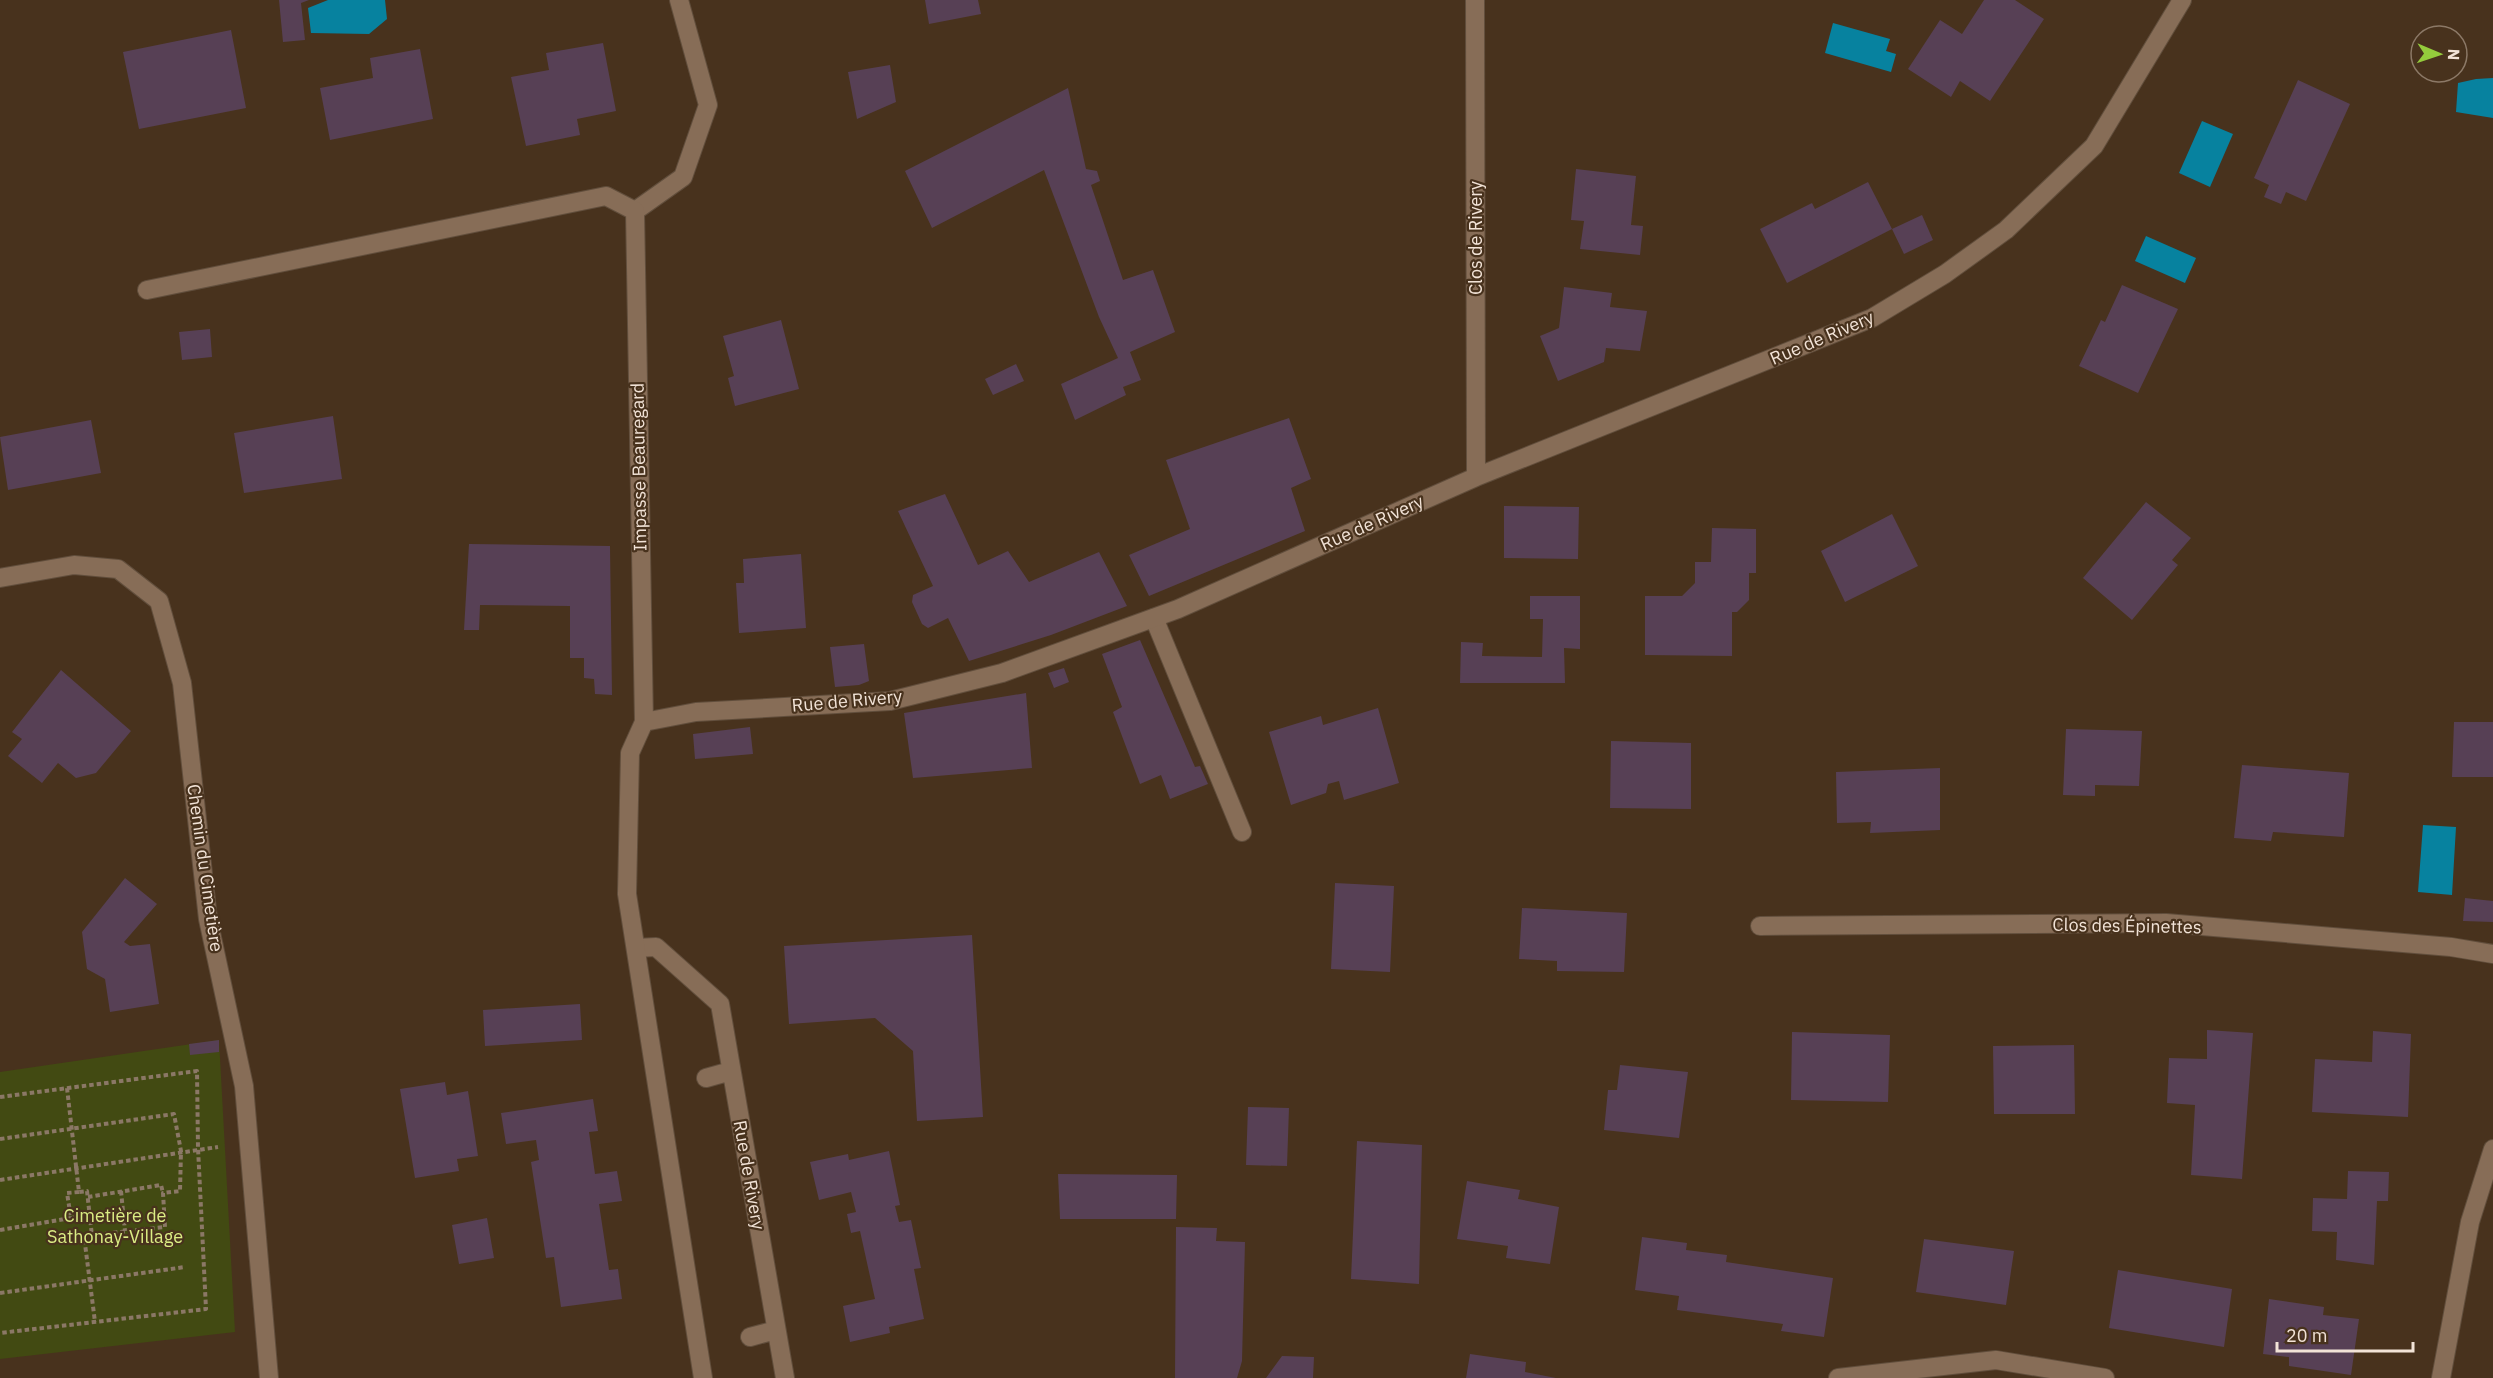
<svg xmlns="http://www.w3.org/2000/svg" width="2493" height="1378" viewBox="0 0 2493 1378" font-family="'IBM Plex Sans',sans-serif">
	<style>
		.green { fill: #424a12 }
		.water { fill: #07829f }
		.building { fill: #574055 }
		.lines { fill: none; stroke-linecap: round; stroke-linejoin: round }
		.lane-casing { stroke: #614e3c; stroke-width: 20 }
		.street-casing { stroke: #614e3c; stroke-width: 20 }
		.path { stroke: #8b7866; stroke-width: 4; stroke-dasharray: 4.5 3; stroke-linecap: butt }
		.lane { stroke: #876d57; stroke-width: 18 }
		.street { stroke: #876d57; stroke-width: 18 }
		.labels { text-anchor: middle; stroke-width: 4.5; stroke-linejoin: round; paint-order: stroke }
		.street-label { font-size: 18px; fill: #f2e3d7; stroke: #48321d }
		.park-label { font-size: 18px; fill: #dbed84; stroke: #48321d }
	</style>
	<rect width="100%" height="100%" fill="#48321d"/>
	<path class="green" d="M219 1040 235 1332 0 1359V1072Z"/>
	<path class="water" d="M328 0H385L387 19 369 34 311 33 308 8Z
		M1833 23 1890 39 1886 51 1896 54 1891 72 1825 53Z
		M2493 78V118L2456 112 2458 83 2476 79Z
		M2202 121 2233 134 2210 187 2179 173Z
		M2146 236 2196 258 2185 283 2135 261Z
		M2423 825 2456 827 2452 895 2418 892Z"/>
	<path class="building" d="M279 0H309L301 3 305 40 283 42Z
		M925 0H978L981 14 929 24Z
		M1984 0H2015L2044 19 1990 101 1960 81 1951 97 1908 69 1940 20 1962 34Z
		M231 30 246 108 139 129 123 52Z
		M603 43 616 111 577 119 580 135 526 146 511 77 549 70 546 53Z
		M420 49 433 119 330 140 320 88 373 78 370 58Z
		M890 65 896 102 857 119 848 72Z
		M2298 80 2350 104 2306 201 2286 192 2281 204 2264 197 2269 185 2254 178Z
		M1068 88 1086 169 1097 171 1100 181 1091 185 1123 280 1153 270 1175 332 1130 352 1141 380 1123 387 1126 395 1075 420 1061 384 1118 358 1099 317 1044 170 932 228 905 171Z
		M1576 169 1636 176 1631 225 1643 226 1640 255 1580 249 1584 221 1571 220Z
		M1868 182 1892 229 1787 283 1760 229 1812 203 1815 209Z
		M1922 215 1933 240 1904 254 1892 229Z
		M2122 285 2178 309 2138 393 2079 366 2101 320 2105 322Z
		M1564 287 1612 293 1610 307 1647 311 1640 351 1606 348 1604 362 1558 381 1540 336 1559 328Z
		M781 320 799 389 735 406 728 378 734 376 723 336Z
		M210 329 212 357 182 360 179 332Z
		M1016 364 1024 381 993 395 985 379Z
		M333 416 342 479 244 493 234 433Z
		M1289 418 1311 479 1291 488 1305 531 1149 596 1129 555 1190 529 1166 460Z
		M91 420 101 473 8 490 0 437Z
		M945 494 978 565 1008 551 1029 582 1099 552 1127 606 1051 635 969 661 948 618 928 628 922 624 912 602 913 595 933 586 898 511Z
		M2146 502 2191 538 2172 560 2178 565 2132 620 2083 578Z
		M1504 506 1579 507 1578 559 1504 558Z
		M1892 514 1918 566 1845 602 1821 551Z
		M1712 528 1756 529V573H1749V600L1737 612H1732V656L1645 655V596H1682L1695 583V562H1711Z
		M469 544 610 546 612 695 595 694 594 679 584 678V658H570V606L480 605 479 630H464Z
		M801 554 806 628 739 633 736 583H744L743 559Z
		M1530 596H1580V649L1564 648 1565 683H1460L1461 642 1483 643 1482 656 1542 657 1543 619H1530Z
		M1140 640 1195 767 1200 766 1208 784 1170 799 1161 775 1140 784 1113 712 1122 707 1102 654Z
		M864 644 869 681 859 685 835 687 830 647Z
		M1064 668 1069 682 1054 688 1048 673Z
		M61 670 131 731 96 773 76 778 58 763 42 783 8 756 22 739 12 732Z
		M1026 693 1032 768 913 778 904 713Z
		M1378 708 1399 783 1344 800 1339 781 1328 784 1326 793 1291 805 1269 732 1321 716 1323 725Z
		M2454 722H2493V777H2452Z
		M750 727 753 754 695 759 693 734Z
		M2066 729 2142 731 2139 786 2095 785V796L2063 795Z
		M1611 741 1691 743V809L1610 808Z
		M2242 765 2349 773 2344 837 2273 832 2271 841 2234 838Z
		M1940 768V830L1870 833 1871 822 1837 823 1836 772Z
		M125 878 157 904 124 942 130 946 150 944 159 1004 110 1012 105 979 87 969 82 932Z
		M1335 883 1394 886 1390 972 1331 969Z
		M2465 898 2493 901V922L2463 921Z
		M1522 908 1627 913 1624 972 1557 971V961L1519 959Z
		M972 935 983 1117 917 1121 913 1051 875 1018 789 1024 784 946Z
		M580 1004 582 1040 485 1046 483 1010Z
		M2207 1030 2253 1033 2242 1179 2191 1175 2195 1105 2167 1103 2169 1058 2207 1059Z
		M2373 1031 2411 1034 2408 1117 2312 1112 2315 1059 2372 1062Z
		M1792 1032 1890 1035 1888 1102 1791 1100Z
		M219 1040V1052L190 1055 189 1044Z
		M2074 1045 2075 1114H1994L1993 1046Z
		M1620 1065 1688 1072 1679 1138 1604 1130 1608 1090H1617Z
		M445 1082 447 1095 468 1091 478 1156 457 1159 459 1171 415 1178 400 1089Z
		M593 1099 598 1131 589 1132 595 1174 617 1171 622 1201 599 1204 609 1270 618 1269 622 1299 561 1307 554 1257 546 1258 531 1162 539 1160 536 1140 506 1144 501 1113Z
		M1248 1107 1289 1108 1287 1166 1246 1165Z
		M1357 1141 1422 1145 1419 1284 1351 1279Z
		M889 1151 900 1205 895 1206 899 1222 911 1220 921 1268 914 1269 924 1319 889 1327 890 1333 850 1342 843 1306 875 1299 860 1231 851 1233 847 1214 856 1212 851 1192 819 1200 810 1162 848 1154 849 1160Z
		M2348 1171 2389 1172 2388 1201H2377L2374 1265 2336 1260 2337 1232 2312 1231 2313 1198 2347 1199Z
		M1058 1174 1177 1175 1176 1219H1060Z
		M1467 1181 1520 1190 1518 1199 1559 1207 1550 1264 1506 1258 1508 1246 1457 1239Z
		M487 1218 494 1258 459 1264 452 1225Z
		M1176 1227 1217 1228 1216 1241 1245 1242 1242 1361 1237 1378H1175Z
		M1642 1237 1687 1243 1686 1250 1727 1255 1726 1262 1833 1278 1824 1337 1781 1331 1783 1324 1677 1310 1679 1296 1635 1290Z
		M1924 1239 2014 1251 2006 1305 1916 1292Z
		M2118 1270 2232 1289 2224 1347 2109 1328Z
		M2269 1299 2324 1307 2323 1315 2359 1319 2351 1375 2289 1366V1357L2263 1354Z
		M1470 1354 1526 1362 1525 1372 1556 1378H1466Z
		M1282 1356 1314 1357 1313 1378H1266Z"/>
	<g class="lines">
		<defs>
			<path id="lane" d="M635 211 683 177 708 105 679 0
				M1154 618 1242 832
				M1760 926 2166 923 2451 947 2493 954
				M636 948 656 947 720 1004 785 1378
				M706 1078 731 1071
				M750 1337 776 1330
				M1838 1378 1996 1360 2105 1378"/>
			<path id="street" d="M1475 0 1476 477
				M147 290 606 196 635 211 644 722
				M0 578 74 565 118 569 159 601 182 683 208 919 244 1086 269 1378
				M703 1378 627 894 630 753 644 722 696 712 890 701 1002 673 1178 609 1476 477 1872 318 1945 274 2006 230 2094 146 2182 0
				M2441 1378 2470 1222 2493 1149"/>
		</defs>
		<use href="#lane" class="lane-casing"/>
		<use href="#street" class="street-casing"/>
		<path class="path" d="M67 1088 79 1192 87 1191 92 1236
			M0 1097 197 1071 198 1148 206 1309 0 1333
			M0 1139 174 1114 181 1151 180 1191 163 1193 165 1227 84 1236 95 1322
			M0 1180 218 1147
			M121 1191 125 1231
			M79 1192 67 1193 71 1218 90 1216
			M88 1197 161 1185 163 1193
			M0 1230 71 1218
			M0 1293 185 1267"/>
		<use href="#lane" class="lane"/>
		<use href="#street" class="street"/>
	</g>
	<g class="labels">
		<g class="street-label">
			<text transform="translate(1476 238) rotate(-90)" y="6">Clos de Rivery</text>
			<text transform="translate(1822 338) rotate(-23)" y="6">Rue de Rivery</text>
			<text transform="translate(639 467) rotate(-91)" y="6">Impasse Beauregard</text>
			<text transform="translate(1372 523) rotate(-24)" y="6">Rue de Rivery</text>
			<text transform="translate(847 701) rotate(-5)" y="6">Rue de Rivery</text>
			<text transform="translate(205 868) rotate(82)" y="6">Chemin du Cimetière</text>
			<text transform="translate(2127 926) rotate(1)" y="6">Clos des Épinettes</text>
			<text transform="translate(749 1175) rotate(80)" y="6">Rue de Rivery</text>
		</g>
		<g class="park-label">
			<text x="115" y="1222">Cimetière de<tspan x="115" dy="21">Sathonay-Village</tspan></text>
		</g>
	</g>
	<g transform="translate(2439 54) rotate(92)"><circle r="28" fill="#48321d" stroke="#8c7967" stroke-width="1.5"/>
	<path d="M0-4.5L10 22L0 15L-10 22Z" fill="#94cc3c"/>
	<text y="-9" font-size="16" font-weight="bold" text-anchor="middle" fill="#f2e3d7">N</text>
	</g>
	<path d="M2277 1342v9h136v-9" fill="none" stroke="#f2e3d7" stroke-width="3"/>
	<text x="2286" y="1342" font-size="18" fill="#f2e3d7" stroke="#48321d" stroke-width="4.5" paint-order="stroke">20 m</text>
</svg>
